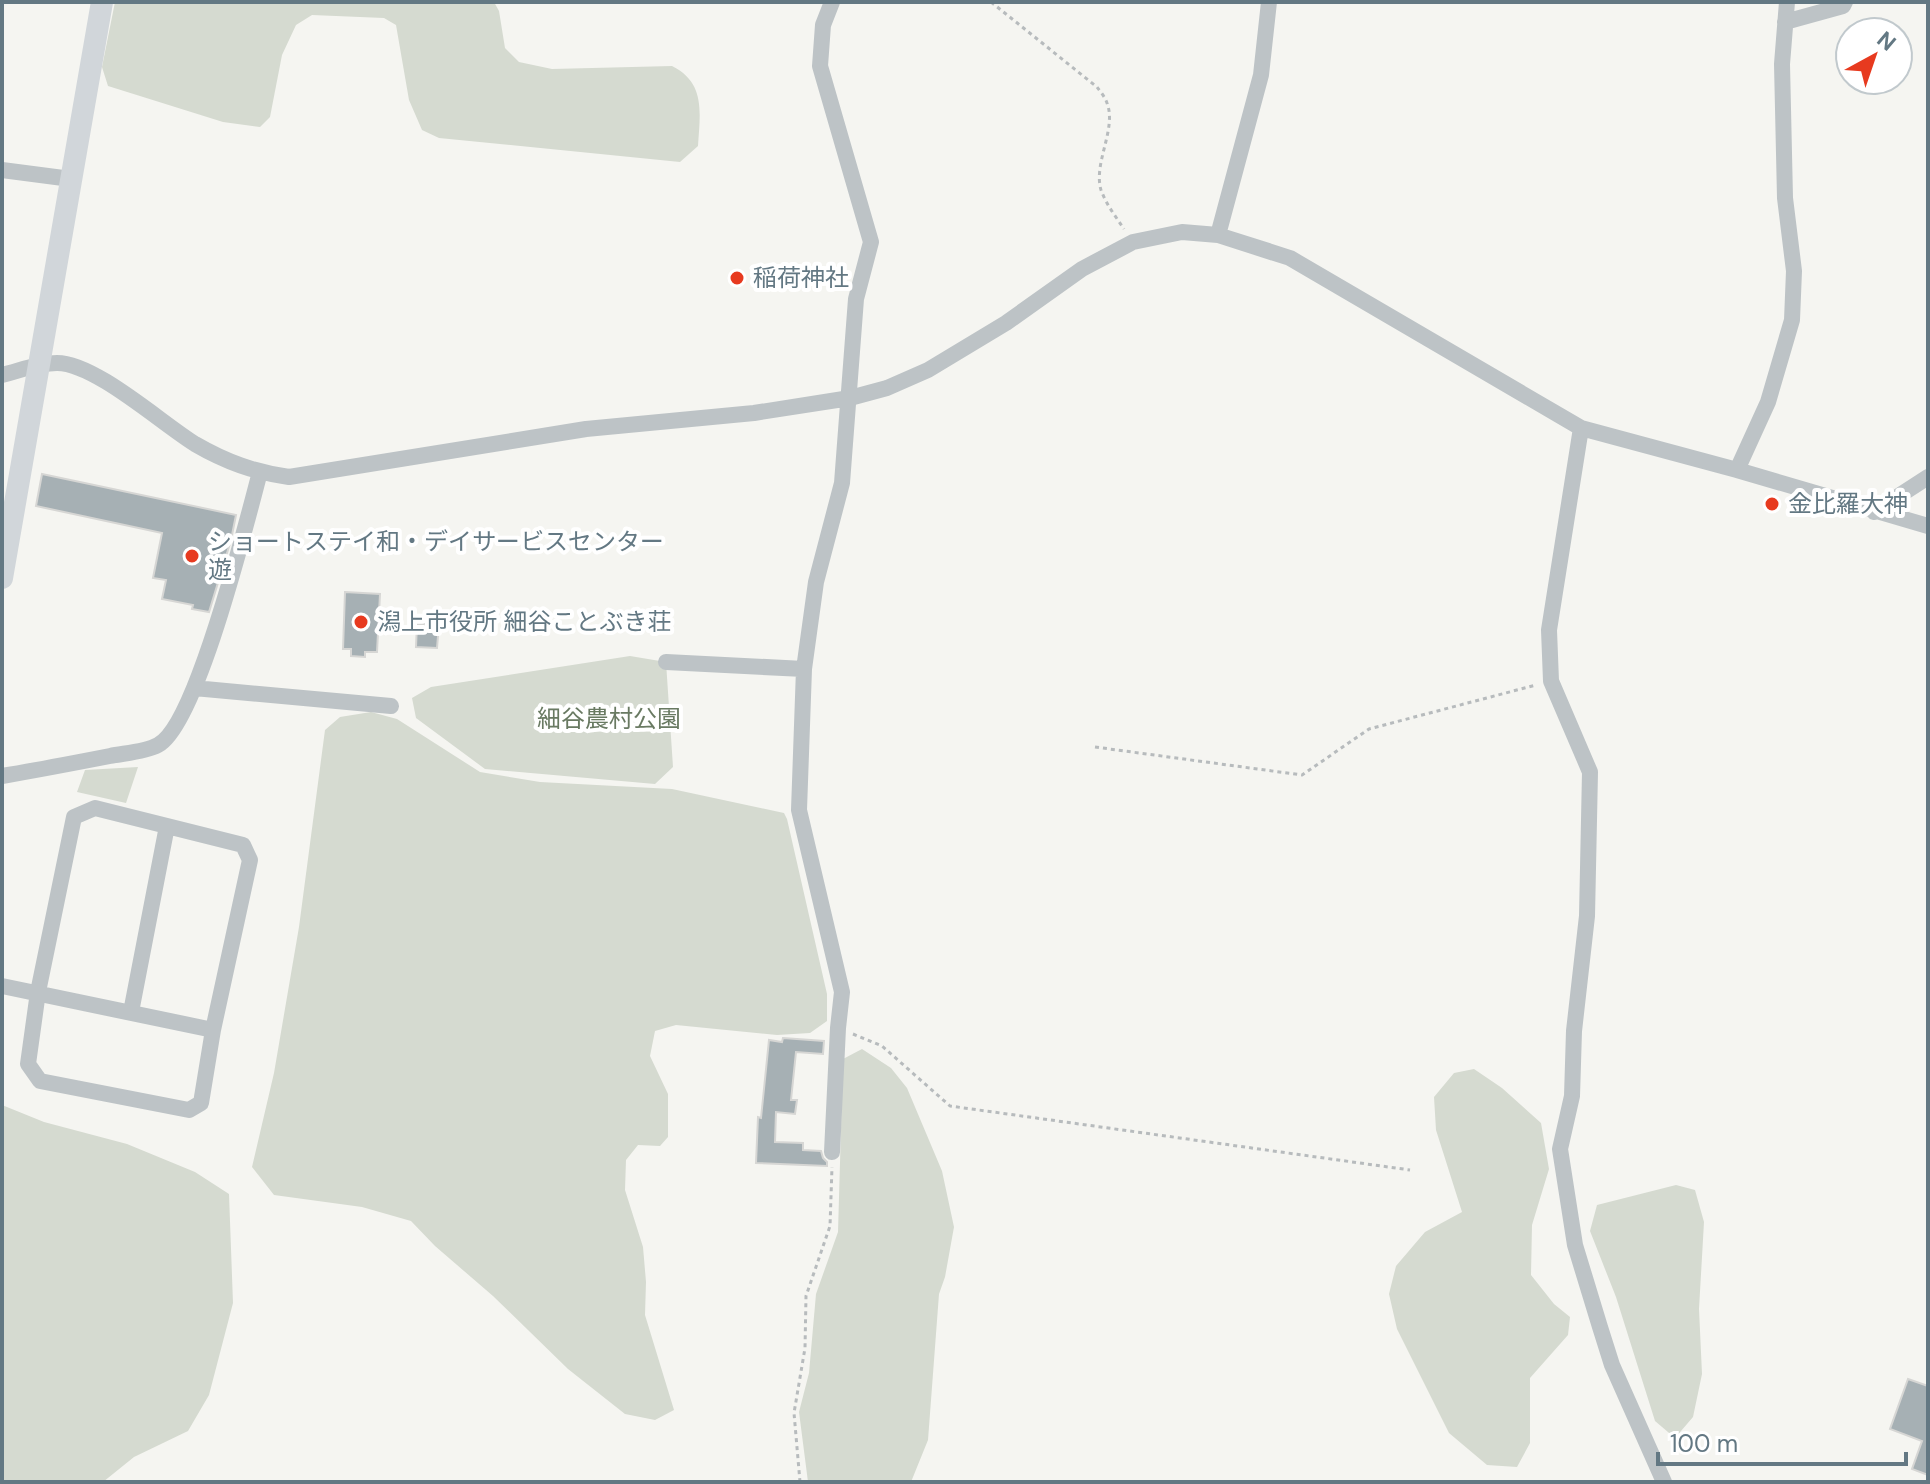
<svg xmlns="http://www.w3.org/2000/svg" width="1930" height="1484" viewBox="0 0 1930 1484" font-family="'DM Sans','Noto Sans JP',sans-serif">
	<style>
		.green { fill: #d5dad0 }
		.building { fill: #a6b0b4; stroke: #d6d6d4; stroke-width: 2 }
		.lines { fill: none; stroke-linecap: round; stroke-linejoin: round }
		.path { stroke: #b7bbbd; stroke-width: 3; stroke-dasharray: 4 4; stroke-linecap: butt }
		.street { stroke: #bdc3c6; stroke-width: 16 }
		.secondary { stroke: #d1d6da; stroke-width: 22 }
		.poi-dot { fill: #e73a1f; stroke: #fff; stroke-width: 3 }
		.labels { text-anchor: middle; stroke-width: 8; stroke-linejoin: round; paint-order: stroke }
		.poi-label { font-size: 24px; fill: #637883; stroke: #fff; text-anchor: start }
		.park-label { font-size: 24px; fill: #697a62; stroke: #fff }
	</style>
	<rect width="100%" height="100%" fill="#f5f5f1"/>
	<path class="green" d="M115 2H494L499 11 505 48 519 62 552 69 672 66C706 83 700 113 698 146L680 162 439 138 422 130 409 100 396 25 384 18 312 15 296 25 282 55 270 117 260 127 223 122 108 86 102 67Z
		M630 656 666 662 673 767 655 784 485 769 416 718 412 698 431 687Z
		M371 712 397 719 480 772 540 782 672 789 784 813 787 819 827 994V1021L810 1033 777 1035 676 1025 655 1031 650 1056 668 1094V1137L660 1146 638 1145 626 1160 625 1190 643 1247 646 1282 645 1315 674 1410 655 1420 625 1414 568 1369 493 1296 435 1246 411 1221 362 1207 274 1195 252 1167 274 1073 299 927 325 730 340 717Z
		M138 767 126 803 77 792 85 770Z
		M862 1049 891 1068 907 1088 942 1171 954 1227 945 1277 939 1294 928 1440 911 1482H808L799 1412 809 1373 816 1294 838 1232 843 1059Z
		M1474 1069 1502 1088 1541 1123 1549 1169 1532 1225 1531 1275 1554 1304 1570 1317 1568 1335 1530 1378V1443L1517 1467 1487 1465 1449 1433 1397 1329 1389 1294 1396 1266 1425 1232 1462 1212 1436 1130 1434 1097 1454 1073Z
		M2 1105 44 1122 127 1144 195 1172 229 1194 233 1303 209 1395 188 1431 134 1457 103 1482H2Z
		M1676 1185 1695 1190 1704 1222 1699 1309 1702 1374 1693 1417 1675 1438 1655 1421 1616 1297 1590 1231 1597 1205Z"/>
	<path class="building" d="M42 474 236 515 231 540 209 612 192 609 193 605 162 599 166 580 153 578 162 533 36 506Z
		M345 592 380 594 377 652H365V657L351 656V649H343Z
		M417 624H439L437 648 416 647Z
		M783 1038 824 1041 823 1054 796 1052 791 1100H797L795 1114 776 1112 775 1142 803 1143V1150L821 1151 823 1158 827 1162V1166L756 1163 758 1117 761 1118 769 1040 782 1042Z
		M1908 1379 1928 1386V1475L1912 1469 1922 1441 1890 1429Z"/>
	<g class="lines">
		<path class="path" d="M991 2 1097 87C1100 91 1105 97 1107 103 1117 129 1093 163 1101 190 1106 204 1116 217 1124 229
			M1095 747 1302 775 1369 729 1536 685
			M853 1034 882 1046 950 1106 1410 1170
			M800 1482 794 1413 805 1348 806 1296 830 1226 832 1167"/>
		<path class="street" d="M832 2 823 25 820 66 871 242 856 299 842 483 816 582 804 669 799 810 842 992 838 1028 832 1152
			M1785 22 1843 6 1845 2
			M2 170 71 179
			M1218 235 1261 75 1269 2
			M2 375C19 371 38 363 57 363 95 363 161 423 195 444 226 462 254 472 289 477L586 429 754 413 850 398 887 388 928 370 1006 323 1082 269 1133 242 1182 232 1218 235 1290 258 1581 428 1737 470 1928 526
			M1581 428 1549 630 1551 681 1590 772 1587 916 1574 1031 1572 1096 1560 1149 1575 1245 1600 1327 1612 1365 1664 1482
			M1737 470 1768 402 1792 320 1794 271 1785 198 1782 64 1787 2
			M1874 512 1928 477
			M666 662 804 669
			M194 688 391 706
			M2 776C38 770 74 763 110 756 125 753 145 752 158 745 197 725 247 520 260 472
			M95 808 243 845 250 860 213 1030 201 1103 189 1110 40 1081 28 1064 38 992 74 817Z
			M2 986 213 1030
			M131 1012 167 826"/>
		<path class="secondary" d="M2 578 102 2"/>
	</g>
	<g class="poi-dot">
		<circle cx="737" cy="278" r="8"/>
		<circle cx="1772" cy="504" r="8"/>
		<circle cx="192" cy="556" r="8"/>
		<circle cx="361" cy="622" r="8"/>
	</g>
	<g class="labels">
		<g class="poi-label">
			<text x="753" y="286">稲荷神社</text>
			<text x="1788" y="512">金比羅大神</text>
			<text x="208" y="550">ショートステイ和・デイサービスセンター<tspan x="208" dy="28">遊</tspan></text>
			<text x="377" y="630">潟上市役所 細谷ことぶき荘</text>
		</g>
		<g class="park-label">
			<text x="609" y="727">細谷農村公園</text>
		</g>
	</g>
	<rect width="1930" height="1484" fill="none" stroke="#637883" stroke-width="8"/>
	<g transform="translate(1874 56) rotate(40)"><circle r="38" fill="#ffffff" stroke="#c1c9cd" stroke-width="2"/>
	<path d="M0-6L14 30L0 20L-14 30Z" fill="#e73a1f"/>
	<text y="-12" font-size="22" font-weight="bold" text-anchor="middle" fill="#637883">N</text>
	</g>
	<path d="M1658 1452v12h248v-12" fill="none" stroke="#637883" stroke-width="4"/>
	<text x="1670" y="1452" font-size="24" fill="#637883" stroke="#ffffff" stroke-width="6" paint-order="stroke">100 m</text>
</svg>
